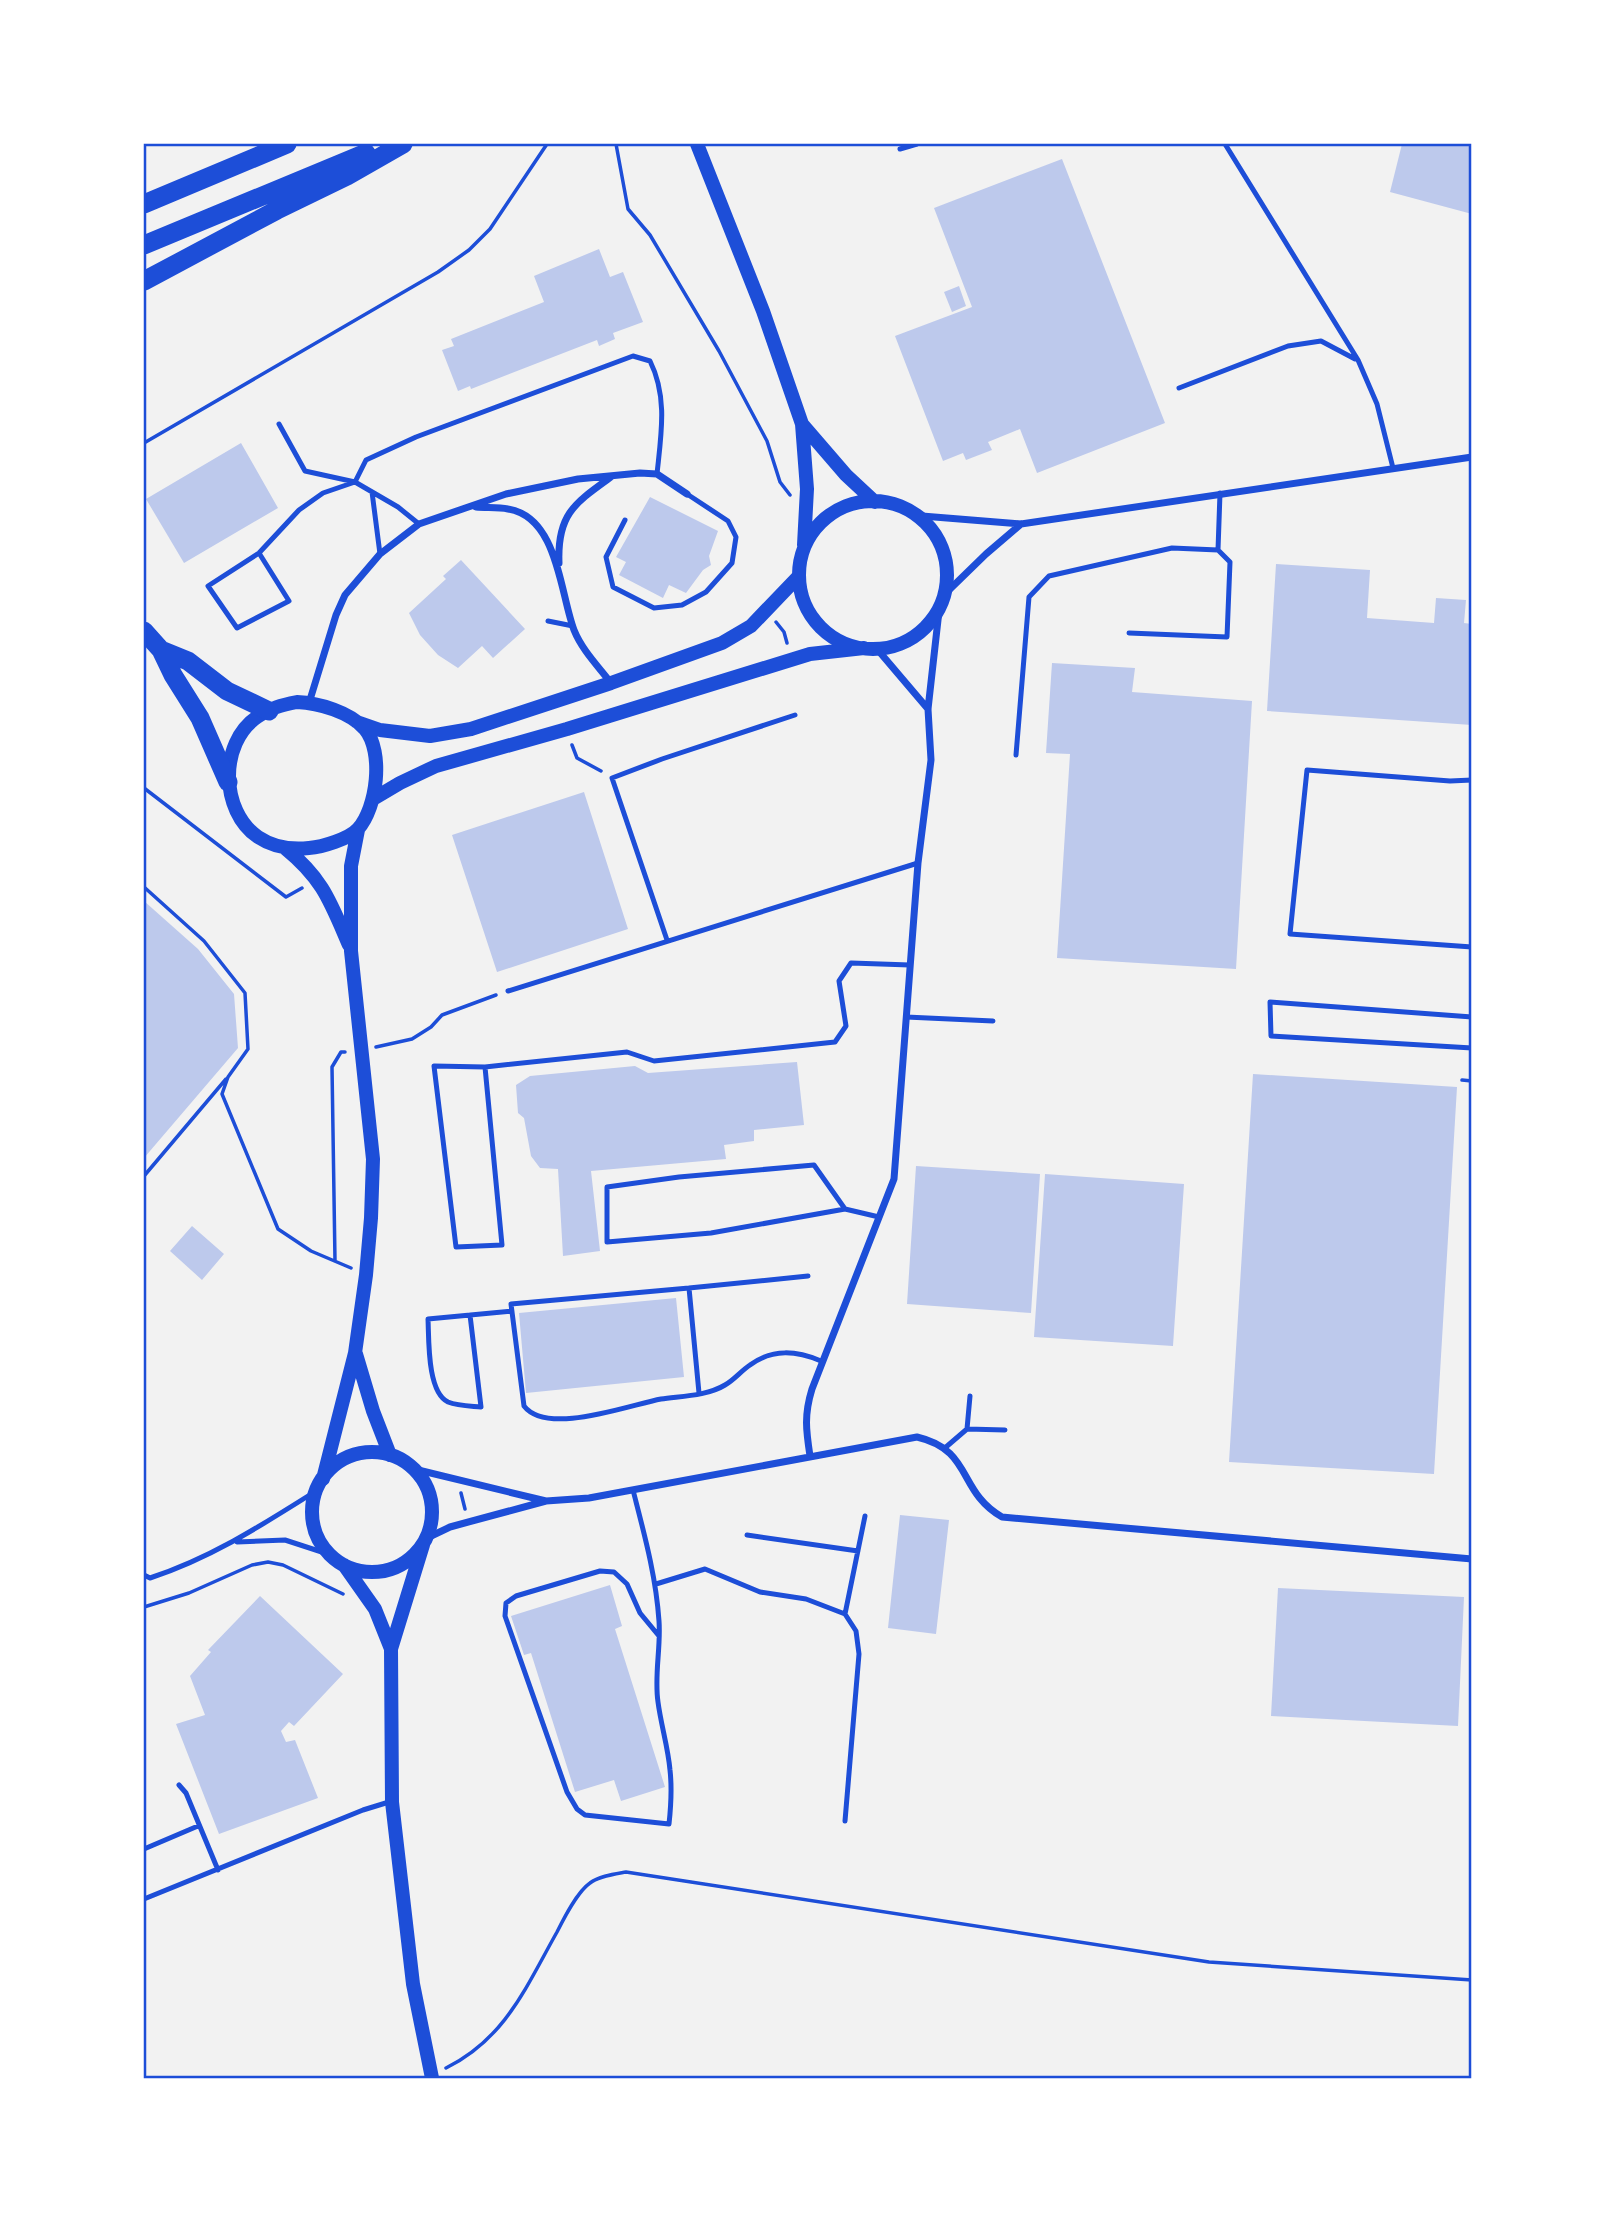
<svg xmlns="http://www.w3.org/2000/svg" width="1615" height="2222" viewBox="0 0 1615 2222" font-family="Barlow,sans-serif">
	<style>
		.building { fill: #bdc9ec }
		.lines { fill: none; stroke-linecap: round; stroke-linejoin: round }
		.path { stroke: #1d4ed8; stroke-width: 3.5 }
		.service { stroke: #1d4ed8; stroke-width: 5 }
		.minor { stroke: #1d4ed8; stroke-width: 7 }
		.secondary { stroke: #1d4ed8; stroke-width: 14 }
		.trunk { stroke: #1d4ed8; stroke-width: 19 }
		.neatline { fill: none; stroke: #1d4ed8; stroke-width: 2.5 }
	</style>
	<rect width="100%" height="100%" fill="#f2f2f2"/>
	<path class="building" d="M1402 144H1472V214L1390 192Z
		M1062 159 1165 423 1037 473 1020 429 988 442 992 450 966 460 963 453 943 461 895 336 972 307 934 208Z
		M599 249 610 277 623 272 643 322 613 333 615 339 599 346 597 340 471 389 470 386 458 391 442 350 454 346 451 339 544 302 534 276Z
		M959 286 966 306 952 312 944 292Z
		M241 443 278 508 184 563 146 499Z
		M650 497 718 531 709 556 711 565 703 570 686 593 669 585 663 598 619 575 626 562 616 557Z
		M461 560 525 629 493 658 482 646 458 668 438 655 420 635 409 613 446 579 443 576Z
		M1276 564 1370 570 1367 618 1434 623 1436 598 1466 600 1464 623 1472 624V725L1267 711Z
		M1052 663 1135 668 1132 692 1252 701 1236 969 1057 958 1070 754 1046 753Z
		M584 792 628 929 497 972 452 835Z
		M144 901 198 949 234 994 238 1048 144 1158Z
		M797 1062 804 1125 754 1130V1141L724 1145 726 1159 591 1171 600 1251 563 1256 558 1169 540 1168 531 1156 524 1118 518 1113 516 1085 530 1076 635 1066 648 1073Z
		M1253 1074 1457 1087 1434 1474 1229 1462Z
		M916 1166 1040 1174 1031 1313 907 1304Z
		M1045 1174 1184 1184 1173 1346 1034 1337Z
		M192 1226 224 1254 202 1280 170 1251Z
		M676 1298 684 1377 526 1393 519 1313Z
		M900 1515 949 1520 936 1634 888 1628Z
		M610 1585 622 1626 615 1629 665 1787 621 1801 614 1780 575 1792 531 1653 524 1655 511 1616Z
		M1278 1588 1464 1597 1458 1726 1271 1716Z
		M260 1596 343 1674 294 1726 289 1722 281 1731 286 1742 295 1740 318 1798 219 1834 176 1724 205 1715 190 1676 211 1652 208 1650Z"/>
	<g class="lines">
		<path class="path" d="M616 144 628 209 650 235 719 351 767 441 780 482 790 495
			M144 443 438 272 469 250 490 229 547 144
			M776 622 784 632 787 643
			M572 745 577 758 601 771
			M144 788 286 897 302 888
			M144 887 204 941 245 993 248 1049 228 1077 222 1094 278 1229 311 1251 351 1268
			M376 1047 412 1039 431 1027 442 1015 496 995
			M1462 1080 1472 1081
			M144 1176 226 1079
			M335 1261 332 1067 341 1052H345
			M461 1493 465 1509
			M144 1607 189 1593 252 1565 268 1562 283 1565 343 1594
			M446 2068C505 2039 526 1987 557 1932 564 1918 577 1892 590 1883 599 1876 615 1874 626 1872L1209 1962 1472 1980"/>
		<path class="service" d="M1225 144 1358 360 1377 404 1393 468
			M900 149 917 144
			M1179 388 1288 346 1321 341 1355 359
			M279 424 305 471 355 482 398 507 419 524
			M372 492 380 554
			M625 520 606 557 613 587 654 608 682 605 706 592 732 563 736 537 728 521 687 494
			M259 553 289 601 237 628 208 586 259 553 299 510 323 493 355 482 366 460 416 437 633 356 650 361C668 397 661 435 657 474
			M548 621 573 626
			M1129 633 1227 637 1230 562 1218 550
			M1016 755 1029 597 1049 576 1172 548 1218 550 1220 493
			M1472 780 1450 781 1307 770 1290 934 1472 947
			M667 940 612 778 662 759 795 715
			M508 991 918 863
			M906 1017 993 1021
			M1472 1017 1270 1002 1271 1036 1472 1048
			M485 1067 502 1245 456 1247 434 1066 485 1067 627 1052 654 1061 835 1042 846 1026 839 981 851 963 910 965
			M845 1209 814 1165 679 1177 607 1187V1242L711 1233 845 1209 879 1217
			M689 1288 808 1276
			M470 1315 481 1407C471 1406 458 1406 448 1402 427 1392 429 1339 428 1319L512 1311
			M699 1393 689 1288 511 1304 524 1406C547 1436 629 1405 661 1399 681 1396 707 1396 725 1385 734 1380 741 1371 750 1365 773 1348 797 1351 821 1361
			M967 1429 1005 1430
			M946 1447 967 1429 970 1396
			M633 1490C644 1533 656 1576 659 1621 661 1648 654 1675 658 1702 661 1725 668 1747 670 1770 672 1788 671 1806 669 1824L585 1815 577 1809 567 1792 505 1616 506 1603 516 1596 600 1571 614 1572 627 1584 640 1613 659 1636
			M747 1535 858 1551
			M237 1542 285 1540 331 1555
			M144 1575 150 1578C211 1558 262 1525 316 1491
			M656 1584 705 1569 760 1592 806 1599 845 1614 856 1631 859 1654 845 1821
			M845 1614 865 1516
			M179 1785 186 1793 218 1870
			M144 1849 198 1826
			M144 1899 363 1810 389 1802"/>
		<path class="minor" d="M476 507C486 508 498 507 508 509 558 517 560 593 574 630 582 650 598 666 611 683
			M922 516 1021 524 1472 457
			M559 563C557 514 575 503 611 477
			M948 591 986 554 1021 524
			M877 649 928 709
			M309 703 336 615 345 595 380 554 419 524 506 494 578 479 640 473 657 474 687 494
			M810 1456C806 1430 804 1415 812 1389L894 1179 918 863 931 760 928 709 939 611
			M414 1469 546 1501
			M427 1538 450 1527 546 1501 589 1498 917 1437C973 1450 957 1491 1002 1517L1472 1559"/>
		<path class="secondary" d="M697 144 763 311 802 424 807 489 804 545
			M802 424 846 475 875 502
			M799 575a74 74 0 1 1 148 0a74 74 0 1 1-148 0Z
			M297 702C319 703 350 712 365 729 384 752 377 808 358 829 349 839 322 847 309 848 291 850 273 847 258 837 220 811 219 743 257 717 270 708 282 705 297 702Z
			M357 722 380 730 430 736 471 729 611 683 722 643 751 626 798 577
			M373 799 400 783 436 766 567 729 810 654 864 648
			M285 848C323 879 330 901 349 945
			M356 1354 373 1411 390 1455
			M312 1512a60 60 0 1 1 120 0a60 60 0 1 1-120 0Z
			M323 1479 355 1353 366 1275 371 1218 373 1159 351 951V866L358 830
			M423 1545 391 1649 392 1802 413 1984 432 2078
			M344 1565 375 1609 391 1649"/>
		<path class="trunk" d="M144 204 287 144
			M144 245 366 153
			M144 281 277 210 347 176 403 144
			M144 631 161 650 173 675 200 718 228 782
			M161 650 188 661 227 691 269 711"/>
	</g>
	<rect width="1615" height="2222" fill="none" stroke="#ffffff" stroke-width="290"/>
	<rect x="145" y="145" width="1325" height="1932" class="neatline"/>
</svg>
